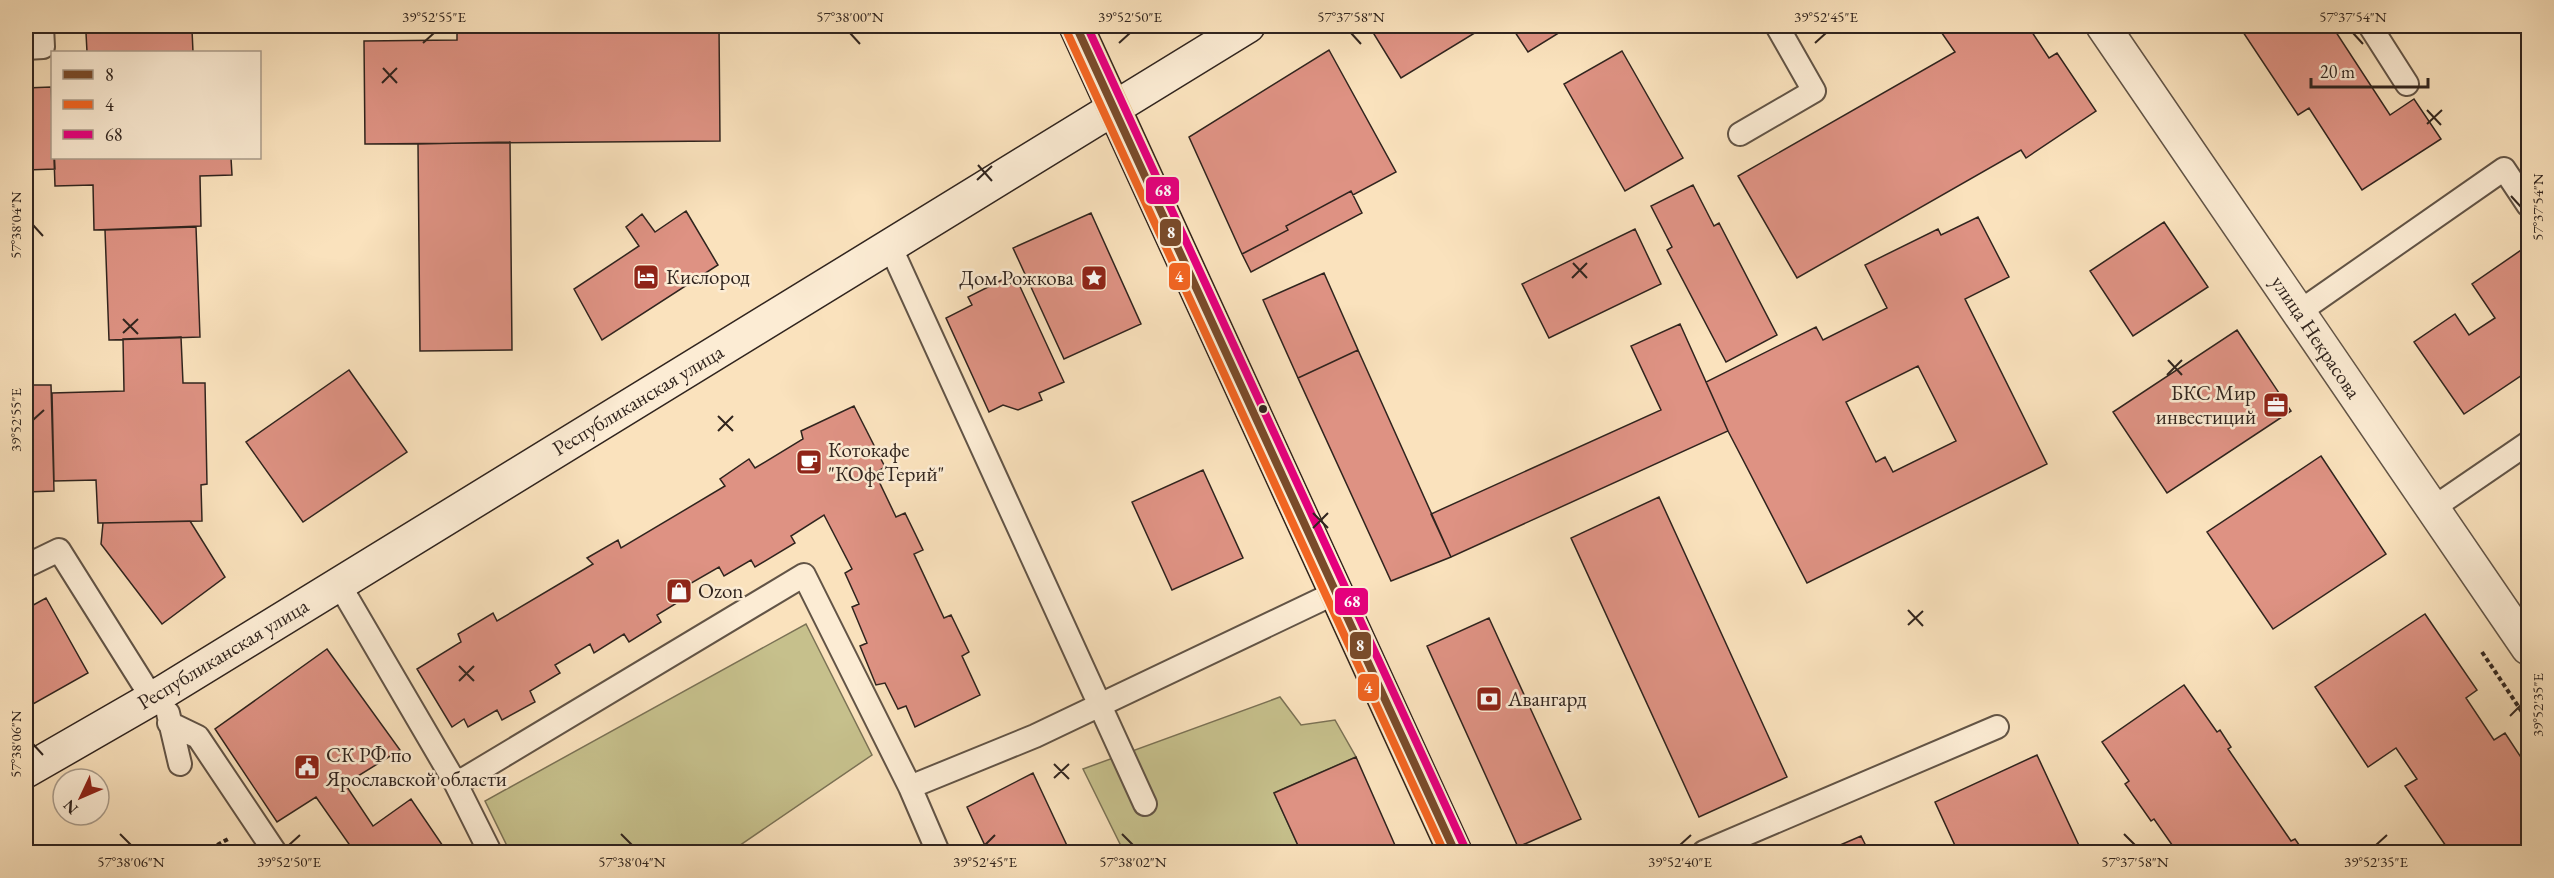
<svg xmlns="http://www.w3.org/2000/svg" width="2554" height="878" viewBox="0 0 2554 878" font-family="'EB Garamond',serif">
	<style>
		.green { fill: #c6c08c; stroke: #7b7255; stroke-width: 1.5 }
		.building { fill: #de9283; stroke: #30241e; stroke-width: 1.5; fill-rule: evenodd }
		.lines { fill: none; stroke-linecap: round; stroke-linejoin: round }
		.lane-casing { stroke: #625446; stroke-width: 26 }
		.street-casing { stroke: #625446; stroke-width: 36 }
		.secondary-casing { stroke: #30241e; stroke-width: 36 }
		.primary-casing { stroke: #30241e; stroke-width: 36 }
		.path { stroke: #30241e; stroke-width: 4; stroke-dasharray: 4.5 3; stroke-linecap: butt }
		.lane { stroke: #fcecd4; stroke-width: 22 }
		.street { stroke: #fcecd4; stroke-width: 33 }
		.secondary { stroke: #fcecd4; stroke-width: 33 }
		.primary { stroke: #edc17e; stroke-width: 33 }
		.bus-1-casing { stroke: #fcecd4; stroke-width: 12 }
		.bus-2-casing { stroke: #fcecd4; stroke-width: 12 }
		.bus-3-casing { stroke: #fcecd4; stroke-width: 12 }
		.bus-1 { stroke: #7a4b2a; stroke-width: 8 }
		.bus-2 { stroke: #f26522; stroke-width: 8 }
		.bus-3 { stroke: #e5007d; stroke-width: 8 }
		.ticks { fill: none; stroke: #30241e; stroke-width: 2 }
		.bus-dot { fill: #30241e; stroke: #fcecd4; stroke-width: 2 }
		.labels { text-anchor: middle; stroke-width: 5; stroke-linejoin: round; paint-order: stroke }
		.poi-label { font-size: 21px; fill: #30241e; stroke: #fcecd4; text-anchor: start }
		.street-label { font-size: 21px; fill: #30241e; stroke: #fcecd4 }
		.line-badge { stroke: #fcecd4; stroke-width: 2 }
		.badge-label { font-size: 16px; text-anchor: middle; font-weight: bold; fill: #fff }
		.neatline { fill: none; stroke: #30241e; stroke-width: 2 }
		.ticks-label { font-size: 15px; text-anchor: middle; fill: #30241e }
	</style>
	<rect width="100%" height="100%" fill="#fae2bd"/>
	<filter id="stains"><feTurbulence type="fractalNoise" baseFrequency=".00333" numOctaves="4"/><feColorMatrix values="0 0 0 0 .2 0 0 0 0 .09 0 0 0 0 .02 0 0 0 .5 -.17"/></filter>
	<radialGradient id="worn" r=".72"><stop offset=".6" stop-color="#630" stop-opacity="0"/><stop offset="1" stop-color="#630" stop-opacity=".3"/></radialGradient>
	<path class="green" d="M806 624 872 755 730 852H510L485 801Z
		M1280 697 1301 725 1335 720 1356 757 1274 793 1301 852H1124L1083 769Z"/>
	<path class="building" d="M91 26H187L188 31 92 33Z
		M457 26H719L720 141 365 144 364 41 457 40Z
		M1369 26H1475L1478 31 1401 78Z
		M1511 26H1570L1528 52Z
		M1937 26H2028L2049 58 2057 53 2096 111 2026 158 2021 150 1797 278 1738 176 1955 52Z
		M2239 26H2332L2390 115 2414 99 2441 139 2362 190 2309 108 2298 115Z
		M192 30 193 52H87L86 33Z
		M1329 50 1396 172 1353 195 1351 191 1286 226 1288 230 1242 254 1189 137Z
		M1622 51 1683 158 1625 191 1564 84Z
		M51 87 55 169 26 170V88Z
		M510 142 512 350 420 351 418 144Z
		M2528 147V164L2521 152Z
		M54 158H231L232 175 200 176 201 226 94 230 93 185 55 186Z
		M1693 185 1714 226 1719 223 1777 335 1726 362 1667 250 1672 247 1651 206Z
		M1351 191 1362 213 1251 272 1242 254 1288 230 1286 226Z
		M686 211 718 265 602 340 574 289 639 246 626 227 642 214 655 232Z
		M1091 213 1141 324 1064 359 1013 248Z
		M1978 217 2009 277 1965 299 2047 464 1807 583 1728 431 1706 382 1816 327 1823 340 1887 308 1865 265 1938 229 1941 235ZM1918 366 1956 441 1893 472 1885 457 1876 462 1846 402Z
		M2164 222 2208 287 2133 336 2090 271Z
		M196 227 200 337 109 340 105 230Z
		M1635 229 1661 284 1549 338 1522 284Z
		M2527 246 2528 371 2464 414 2414 342 2455 314 2469 335 2495 318 2472 284Z
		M1324 273 1358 350 1298 378 1263 300Z
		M1004 279 1010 284 1017 280 1064 382 1039 393 1042 400 1018 410 1003 405 989 412 946 318 972 305 968 297Z
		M1680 324 1728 431 1451 557 1431 514 1661 410 1631 346Z
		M2237 330 2291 411 2167 493 2113 412Z
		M181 337 183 383H205L207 484 201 485 202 521 98 523 96 480 54 481 52 393 124 391 123 339Z
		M1358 350 1451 557 1391 581 1298 378Z
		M349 370 407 452 303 522 246 442Z
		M26 385H51L54 491 26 492Z
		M854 406 885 467 875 473 896 517 905 513 923 550 914 554 944 618 951 615 969 652 962 656 980 695 915 727 906 706 898 709 885 683 876 685 860 646 867 643 852 607 859 604 845 573 852 569 824 515 791 536 795 543 755 567 751 560 724 576 719 567 686 586 690 595 657 615 661 622 629 642 624 634 594 653 590 644 555 665 560 673 530 691 535 702 502 720 497 710 468 727 464 719 452 727 417 669 461 642 458 634 493 613 497 621 593 564 587 558 618 540 621 548 725 486 720 479 749 459 755 468 803 439 801 431Z
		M2321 456 2386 554 2273 629 2207 532Z
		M1203 470 1243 558 1172 590 1132 502Z
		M1659 497 1787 777 1699 817 1571 538Z
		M190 521 225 577 162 624 101 544 103 523Z
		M46 598 88 673 26 708V609Z
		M2425 614 2477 690 2466 698 2494 740 2505 733 2528 768V852H2450L2405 786 2417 779 2396 748 2368 767 2315 687Z
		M1489 618 1581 819 1518 847 1427 646Z
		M327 649 400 750 345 784 373 826 411 799 447 852H336L349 844 316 797 277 822 215 729Z
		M2184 685 2217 732 2220 730 2231 747 2228 749 2291 841 2295 839 2304 852H2177L2154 819 2151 821 2125 784 2129 781 2102 742Z
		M2037 755 2082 852H1958L1935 802Z
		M1356 757 1398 852H1301L1274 793Z
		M1033 773 1070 852H988L967 807Z
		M1861 836 1869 852H1824Z"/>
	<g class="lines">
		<defs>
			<path id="lane" d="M2370 26 2407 84
				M26 48 43 47 42 26
				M1740 134 1814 91 1777 26
				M890 246 1145 804
				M2299 312 2504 169 2528 205
				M2433 508 2528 443
				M26 566 59 550 152 698
				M339 584 456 784 804 575 910 787 938 852
				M168 713 180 764
				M169 723 198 737 275 852
				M456 784 490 852
				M910 787 1035 736 1337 592
				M1704 852 1997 727"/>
			<path id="street" d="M2103 26 2528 648"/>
			<path id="secondary" d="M26 771 165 691 1248 26"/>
			<path id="primary" d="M1076 26 1455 852"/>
		</defs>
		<use href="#lane" class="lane-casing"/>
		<use href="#street" class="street-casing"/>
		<use href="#secondary" class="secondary-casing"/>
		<use href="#primary" class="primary-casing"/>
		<path class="path" d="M2482 652 2528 721
			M204 852 230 838"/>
		<use href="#lane" class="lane"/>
		<use href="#street" class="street"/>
		<use href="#secondary" class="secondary"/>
		<use href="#primary" class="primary"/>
		<defs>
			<path id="bus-1" d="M1076 26 1455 852"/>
			<path id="bus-2" d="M1066 30 1444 852"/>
			<path id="bus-3" d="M1087 26 1465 848"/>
		</defs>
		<use href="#bus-1" class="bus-1-casing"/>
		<use href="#bus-2" class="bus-2-casing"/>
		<use href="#bus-3" class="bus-3-casing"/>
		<use href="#bus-1" class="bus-1"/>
		<use href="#bus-2" class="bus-2"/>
		<use href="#bus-3" class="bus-3"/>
	</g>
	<path class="ticks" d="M850 33 860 44M1351 33 1361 44M2353 33 2363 44M423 43 434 33M1119 43 1130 33M1815 43 1826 33M383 68 397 83M382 83 397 68M2427 110 2441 125M2427 124 2442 110M978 165 992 181M977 180 992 166M2511 196 2521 207M33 225 43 236M1573 263 1587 278M1572 278 1587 263M123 319 138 334M123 333 138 319M2168 360 2182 375M2167 375 2182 360M718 416 733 431M33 420 44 410M718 431 733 416M1313 513 1328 528M1313 528 1328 513M1908 610 1923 626M1908 625 1923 611M459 666 474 681M459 681 474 666M2510 716 2521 705M33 744 43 755M1054 764 1069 779M1054 778 1069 764M120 834 131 845M621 834 632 845M1122 834 1133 845M2124 834 2135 845M289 845 300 835M985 845 995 835M1680 845 1691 835M2376 845 2387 835"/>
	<defs>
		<symbol id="hotel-square" viewBox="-11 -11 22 22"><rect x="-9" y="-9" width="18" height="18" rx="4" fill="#8f2418" stroke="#fcecd4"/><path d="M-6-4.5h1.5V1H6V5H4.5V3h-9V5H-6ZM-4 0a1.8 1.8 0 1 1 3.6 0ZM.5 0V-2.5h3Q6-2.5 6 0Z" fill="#fff"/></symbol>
		<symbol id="sight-square" viewBox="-11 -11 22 22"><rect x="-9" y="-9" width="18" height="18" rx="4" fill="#8f2418" stroke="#fcecd4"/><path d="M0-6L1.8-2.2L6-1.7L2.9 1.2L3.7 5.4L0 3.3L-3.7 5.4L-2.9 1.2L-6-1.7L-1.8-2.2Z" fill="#fff"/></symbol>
		<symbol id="office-square" viewBox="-11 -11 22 22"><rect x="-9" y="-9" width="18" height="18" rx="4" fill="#8f2418" stroke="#fcecd4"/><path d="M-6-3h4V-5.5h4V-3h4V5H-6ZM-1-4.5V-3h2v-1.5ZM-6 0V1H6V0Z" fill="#fff"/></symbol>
		<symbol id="cafe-square" viewBox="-11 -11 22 22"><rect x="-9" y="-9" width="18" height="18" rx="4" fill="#8f2418" stroke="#fcecd4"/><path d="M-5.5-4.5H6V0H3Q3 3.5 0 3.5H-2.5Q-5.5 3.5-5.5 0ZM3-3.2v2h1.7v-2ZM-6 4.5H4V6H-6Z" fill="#fff"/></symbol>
		<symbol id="shop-square" viewBox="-11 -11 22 22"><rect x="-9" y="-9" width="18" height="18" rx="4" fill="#8f2418" stroke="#fcecd4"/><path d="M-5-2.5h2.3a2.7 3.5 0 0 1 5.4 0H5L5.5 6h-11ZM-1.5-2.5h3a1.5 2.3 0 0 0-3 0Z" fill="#fff"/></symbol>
		<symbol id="bank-square" viewBox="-11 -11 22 22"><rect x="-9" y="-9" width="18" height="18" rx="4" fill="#8f2418" stroke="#fcecd4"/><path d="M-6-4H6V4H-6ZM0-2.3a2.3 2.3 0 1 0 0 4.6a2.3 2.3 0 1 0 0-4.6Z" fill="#fff"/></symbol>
		<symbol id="civic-square" viewBox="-11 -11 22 22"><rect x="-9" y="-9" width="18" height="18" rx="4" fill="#8f2418" stroke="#fcecd4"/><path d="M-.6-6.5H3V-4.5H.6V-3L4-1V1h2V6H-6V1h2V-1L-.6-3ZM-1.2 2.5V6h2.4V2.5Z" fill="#fff"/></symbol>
	</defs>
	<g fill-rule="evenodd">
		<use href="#hotel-square" x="631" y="262" width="30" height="30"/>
		<use href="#sight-square" x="1079" y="263" width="30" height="30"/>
		<use href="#office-square" x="2261" y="390" width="30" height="30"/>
		<use href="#cafe-square" x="794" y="447" width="30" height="30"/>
		<use href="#shop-square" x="664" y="576" width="30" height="30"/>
		<use href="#bank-square" x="1474" y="684" width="30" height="30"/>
		<use href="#civic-square" x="292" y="752" width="30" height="30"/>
	</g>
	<circle class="bus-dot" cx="1263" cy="409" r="5"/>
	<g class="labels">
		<g class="poi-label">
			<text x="666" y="284">Кислород</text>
			<text x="1074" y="285" text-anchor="end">Дом Рожкова</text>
			<text x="2256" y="400" text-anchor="end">БКС Мир<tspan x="2256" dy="24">инвестиций</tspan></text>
			<text x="828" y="457">Котокафе<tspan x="828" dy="24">"КОфеТерий"</tspan></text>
			<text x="698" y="598">Ozon</text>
			<text x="1508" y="706">Авангард</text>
			<text x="326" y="762">СК РФ по<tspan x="326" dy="24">Ярославской области</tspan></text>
		</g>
		<g class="street-label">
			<text transform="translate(2316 337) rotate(56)" y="7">улица Некрасова</text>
			<text transform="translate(638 400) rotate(-31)" y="7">Республиканская улица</text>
			<text transform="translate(223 654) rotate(-31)" y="7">Республиканская улица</text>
		</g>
	</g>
	<g class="line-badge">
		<rect x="1145" y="176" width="35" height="29" rx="6" fill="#e5007d"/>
		<rect x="1159" y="218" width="23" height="29" rx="6" fill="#7a4b2a"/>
		<rect x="1168" y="262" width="23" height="29" rx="6" fill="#f26522"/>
		<rect x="1334" y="587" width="35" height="29" rx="6" fill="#e5007d"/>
		<rect x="1349" y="631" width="23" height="29" rx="6" fill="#7a4b2a"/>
		<rect x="1357" y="673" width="23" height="29" rx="6" fill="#f26522"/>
	</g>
	<g class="badge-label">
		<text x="1163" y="196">68</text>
		<text x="1171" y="238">8</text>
		<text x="1179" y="282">4</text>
		<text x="1352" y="607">68</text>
		<text x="1360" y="651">8</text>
		<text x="1368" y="693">4</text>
	</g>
	<rect width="2554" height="878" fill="none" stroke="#fae2bd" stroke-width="66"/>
	<rect x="51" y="51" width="210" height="108" fill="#fcecd4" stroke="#aa9c8b" stroke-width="1.5"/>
	<rect x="63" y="70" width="30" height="9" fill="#7a4b2a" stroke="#aa9c8b" stroke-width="1.5"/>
	<text x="105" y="81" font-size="18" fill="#30241e">8</text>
	<rect x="63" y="100" width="30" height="9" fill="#f26522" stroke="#aa9c8b" stroke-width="1.5"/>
	<text x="105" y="111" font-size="18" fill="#30241e">4</text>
	<rect x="63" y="130" width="30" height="9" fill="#e5007d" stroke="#aa9c8b" stroke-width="1.5"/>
	<text x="105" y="141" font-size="18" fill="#30241e">68</text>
	<g transform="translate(81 797) rotate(226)"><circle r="28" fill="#fcecd4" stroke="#aa9c8b" stroke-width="1.5"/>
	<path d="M0-4.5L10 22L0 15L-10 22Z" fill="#8f2418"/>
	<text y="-9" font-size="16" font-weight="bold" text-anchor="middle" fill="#30241e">N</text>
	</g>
	<path d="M2311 78v9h117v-9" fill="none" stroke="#30241e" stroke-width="3"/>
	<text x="2320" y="78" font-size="18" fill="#30241e" stroke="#fcecd4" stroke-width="4.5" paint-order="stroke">20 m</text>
	<rect x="33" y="33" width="2488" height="812" class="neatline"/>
	<g class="ticks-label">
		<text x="434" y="22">39°52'55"E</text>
		<text x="850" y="22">57°38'00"N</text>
		<text x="1130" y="22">39°52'50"E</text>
		<text x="1351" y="22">57°37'58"N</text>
		<text x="1826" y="22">39°52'45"E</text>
		<text x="2353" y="22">57°37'54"N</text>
		<text transform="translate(2538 207) rotate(-90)" y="5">57°37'54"N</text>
		<text transform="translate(16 225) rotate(-90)" y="5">57°38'04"N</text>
		<text transform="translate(16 420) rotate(-90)" y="5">39°52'55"E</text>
		<text transform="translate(2538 705) rotate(-90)" y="5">39°52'35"E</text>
		<text transform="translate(16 744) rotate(-90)" y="5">57°38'06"N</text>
		<text x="131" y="867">57°38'06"N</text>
		<text x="289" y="867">39°52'50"E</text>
		<text x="632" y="867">57°38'04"N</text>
		<text x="985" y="867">39°52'45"E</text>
		<text x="1133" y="867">57°38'02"N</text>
		<text x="1680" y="867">39°52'40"E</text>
		<text x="2135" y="867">57°37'58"N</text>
		<text x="2376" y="867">39°52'35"E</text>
	</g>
	<rect width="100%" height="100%" filter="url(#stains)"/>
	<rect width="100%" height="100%" fill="url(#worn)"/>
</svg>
